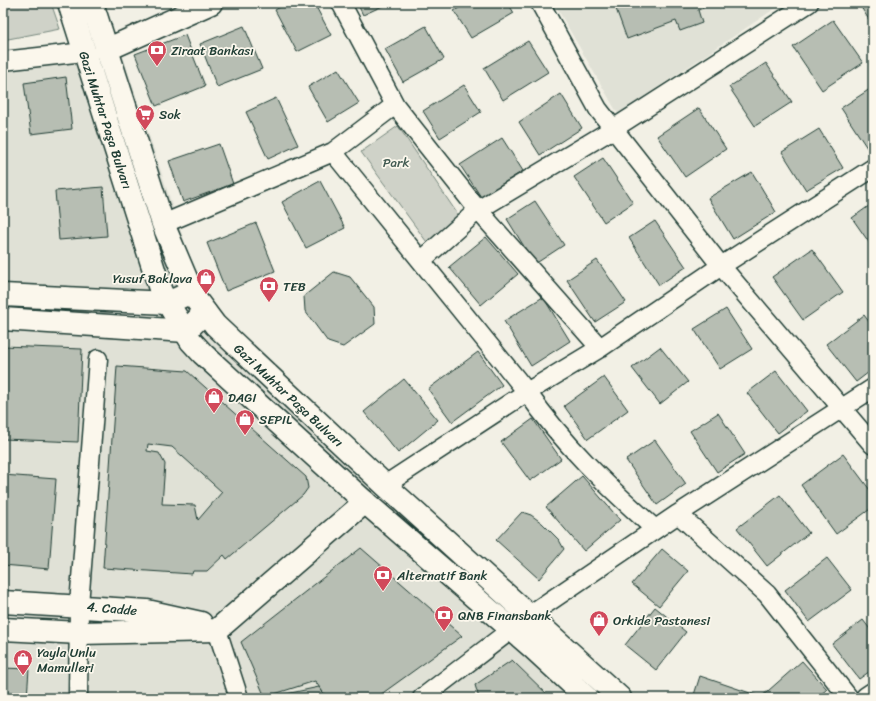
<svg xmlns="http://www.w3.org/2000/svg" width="876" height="701" viewBox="0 0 876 701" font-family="Sriracha,sans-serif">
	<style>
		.built { fill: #e0e1d6 }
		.green { fill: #cfd2c8; stroke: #77887e }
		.building { fill: #b7beb3; stroke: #1f3d34; fill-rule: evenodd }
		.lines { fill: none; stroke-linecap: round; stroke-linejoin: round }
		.minor-casing { stroke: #1f3d34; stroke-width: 21 }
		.tertiary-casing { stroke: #1f3d34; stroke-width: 25 }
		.secondary-casing { stroke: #1f3d34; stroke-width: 25 }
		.minor { stroke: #fbf7ec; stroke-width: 18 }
		.tertiary { stroke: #fbf7ec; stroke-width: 22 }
		.secondary { stroke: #fbf7ec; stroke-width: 22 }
		.labels { text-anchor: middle; stroke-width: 3.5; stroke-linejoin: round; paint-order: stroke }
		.poi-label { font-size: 13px; fill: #1f3d34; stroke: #fbf7ec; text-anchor: start }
		.street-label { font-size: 13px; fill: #1f3d34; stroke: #fbf7ec }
		.park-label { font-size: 13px; fill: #425b52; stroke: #fbf7ec }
	</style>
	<rect width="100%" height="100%" fill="#f2f0e5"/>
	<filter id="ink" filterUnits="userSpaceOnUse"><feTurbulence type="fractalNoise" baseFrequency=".025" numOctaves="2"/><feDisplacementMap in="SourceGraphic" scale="8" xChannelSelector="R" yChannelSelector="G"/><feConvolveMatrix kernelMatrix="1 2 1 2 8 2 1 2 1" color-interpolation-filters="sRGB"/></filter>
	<g filter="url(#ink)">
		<path class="built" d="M554 3H783L618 114Z
			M115 32 203 298 629 698H3V59H37Z"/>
		<path class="green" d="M3 3H51L60 29 3 40Z
			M398 126 463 222 429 245 361 152Z"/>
		<path class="building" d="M287 3H314L331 35 297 52 275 10Z
			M357 3H389L363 15Z
			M467 3H508L514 13 471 38 454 11Z
			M624 3H716L698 10 702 23 680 31 676 21 627 39 615 6Z
			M861 3H873V26L859 4Z
			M833 20 863 63 822 90 793 47Z
			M244 26 262 69 217 87 200 44Z
			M426 26 444 59 403 82 385 49Z
			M185 35 205 86 156 106 135 54Z
			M528 41 548 72 503 100 484 68Z
			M766 63 792 102 755 126 729 87Z
			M338 69 359 103 328 122 308 87Z
			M66 77 72 129 31 134 24 83Z
			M464 85 481 112 440 138 423 111Z
			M873 87V152L871 154 841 108Z
			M561 94 582 128 540 155 519 122Z
			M276 98 298 145 268 159 246 112Z
			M699 108 726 149 685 177 657 136Z
			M819 129 843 168 806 190 782 152Z
			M502 138 523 171 481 197 460 165Z
			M219 144 233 184 183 202 169 161Z
			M603 158 633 203 604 222 574 177Z
			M752 172 776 212 733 239 708 198Z
			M320 181 345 228 306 248 282 202Z
			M103 187 107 236 59 240 55 191Z
			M535 201 564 245 535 264 507 219Z
			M873 203V248L852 218Z
			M655 221 686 267 659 285 629 238Z
			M256 223 275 271 226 291 207 243Z
			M486 237 518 274 481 305 449 267Z
			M812 249 843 292 803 320 772 277Z
			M597 260 626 302 595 322 567 280Z
			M334 272 350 277 374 307 375 324 343 347 328 342 305 311 304 296Z
			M543 297 570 341 531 366 504 321Z
			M726 309 752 349 720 369 694 329Z
			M864 315 873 327V369L856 382 826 344Z
			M3 346 82 349 78 442 3 439Z
			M660 347 688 382 660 404 632 368Z
			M478 352 502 385 452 422 428 389Z
			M117 366 187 371 306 477 308 488 303 495 227 559 224 555 207 571H193L192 574 103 568ZM148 444 172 447 222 492 198 520 195 505 162 504 165 464 159 453 147 451Z
			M776 371 807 411 778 433 747 393Z
			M604 377 628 410 588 439 564 406Z
			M404 379 438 420 398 453 364 412Z
			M718 413 745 454 717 472 690 431Z
			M533 419 561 459 530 481 501 442Z
			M655 440 686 484 657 505 626 460Z
			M843 454 873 494V507L836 534 801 485Z
			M3 475 56 479 49 569 3 565Z
			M582 476 620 520 584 551 546 507Z
			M780 495 809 533 767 566 737 528Z
			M522 512 531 515 542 523 559 540 564 549 539 579 496 540Z
			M361 548 462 636 380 695 372 698H327L315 681 265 697 241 642Z
			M662 549 688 571 659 606 632 584Z
			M827 558 852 590 809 622 785 590Z
			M655 607 686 632 656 670 625 645Z
			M863 620 873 633V669L859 679 832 644Z
			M512 660 551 698H479L475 685Z
			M802 661 827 689 817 698H760Z
			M3 668 29 669 27 698H3Z
			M700 676 756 695 755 698H693Z
			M319 687 327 698H267Z"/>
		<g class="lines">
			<defs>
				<path id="minor" d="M341 3 395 105 478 210 600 348
					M540 3 598 109 721 266 873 445
					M3 61 84 52
					M333 152 527 392C563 444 608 487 655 529
					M163 224 333 152 395 105
					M422 260 478 210 613 129 809 3
					M385 485 527 392 600 348 721 266 873 168
					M678 514 767 594 849 698
					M528 616 678 514 873 388
					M217 630 239 698
					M78 698 79 605 98 359
					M422 698 512 629"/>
				<path id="tertiary" d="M106 50 211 3
					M3 295 167 303 192 292
					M3 319 186 331 205 312
					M3 602 147 611 201 623
					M3 629 80 633 217 630 365 502"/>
				<path id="secondary" d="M69 3 161 292 191 341 203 354 365 502 533 648 587 698
					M92 3 163 224 194 297 215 325 385 485 620 698
					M867 698 873 694"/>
			</defs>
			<use href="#minor" class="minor-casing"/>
			<use href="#tertiary" class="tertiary-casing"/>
			<use href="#secondary" class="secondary-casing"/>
			<use href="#minor" class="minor"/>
			<use href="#tertiary" class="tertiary"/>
			<use href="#secondary" class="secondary"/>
		</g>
	</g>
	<defs>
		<symbol id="bank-pin" viewBox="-11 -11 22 30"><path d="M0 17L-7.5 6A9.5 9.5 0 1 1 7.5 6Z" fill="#d1495b" stroke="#fbf7ec"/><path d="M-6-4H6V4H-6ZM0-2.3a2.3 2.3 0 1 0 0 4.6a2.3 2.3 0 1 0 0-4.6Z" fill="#fff"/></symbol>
		<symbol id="supermarket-pin" viewBox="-11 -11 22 30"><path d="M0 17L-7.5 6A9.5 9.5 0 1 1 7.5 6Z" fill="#d1495b" stroke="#fbf7ec"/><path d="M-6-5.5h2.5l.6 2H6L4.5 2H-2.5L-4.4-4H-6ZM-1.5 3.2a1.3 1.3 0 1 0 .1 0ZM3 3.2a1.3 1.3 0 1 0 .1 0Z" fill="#fff"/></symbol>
		<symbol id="shop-pin" viewBox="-11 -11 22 30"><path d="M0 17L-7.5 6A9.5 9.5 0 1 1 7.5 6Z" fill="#d1495b" stroke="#fbf7ec"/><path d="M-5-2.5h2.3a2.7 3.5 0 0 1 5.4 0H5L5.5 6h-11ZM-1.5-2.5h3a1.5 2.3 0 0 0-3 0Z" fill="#fff"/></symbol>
	</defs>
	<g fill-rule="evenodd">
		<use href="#bank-pin" x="146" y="39" width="22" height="30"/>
		<use href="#supermarket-pin" x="134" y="103" width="22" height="30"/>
		<use href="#shop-pin" x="195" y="267" width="22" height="30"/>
		<use href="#bank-pin" x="258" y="275" width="22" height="30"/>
		<use href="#shop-pin" x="203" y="386" width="22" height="30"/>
		<use href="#shop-pin" x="234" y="408" width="22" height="30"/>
		<use href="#bank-pin" x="372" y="564" width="22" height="30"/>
		<use href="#bank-pin" x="433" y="604" width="22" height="30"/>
		<use href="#shop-pin" x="588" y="609" width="22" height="30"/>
		<use href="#shop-pin" x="12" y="648" width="22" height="30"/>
	</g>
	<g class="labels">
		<g class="poi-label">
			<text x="171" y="55">Ziraat Bankası</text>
			<text x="159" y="119">Sok</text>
			<text x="192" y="283" text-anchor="end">Yusuf Baklava</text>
			<text x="283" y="291">TEB</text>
			<text x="228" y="402">DAGI</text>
			<text x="259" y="424">SEPIL</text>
			<text x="397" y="580">Alternatif Bank</text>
			<text x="458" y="620">QNB Finansbank</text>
			<text x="613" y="625">Orkide Pastanesi</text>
			<text x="37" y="657">Yayla Unlu<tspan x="37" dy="15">Mamulleri</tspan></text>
		</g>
		<g class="street-label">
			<text transform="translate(106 120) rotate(72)" y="5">Gazi Muhtar Paşa Bulvarı</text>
			<text transform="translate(289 395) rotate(43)" y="5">Gazi Muhtar Paşa Bulvarı</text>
			<text transform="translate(112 608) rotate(5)" y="5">4. Cadde</text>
		</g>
		<g class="park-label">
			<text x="396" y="167">Park</text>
		</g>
	</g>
	<rect width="876" height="701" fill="none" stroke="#fbf7ec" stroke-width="16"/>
	<rect x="8" y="8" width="860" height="685" fill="none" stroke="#1f3d34" stroke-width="1.5" filter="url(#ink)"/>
</svg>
